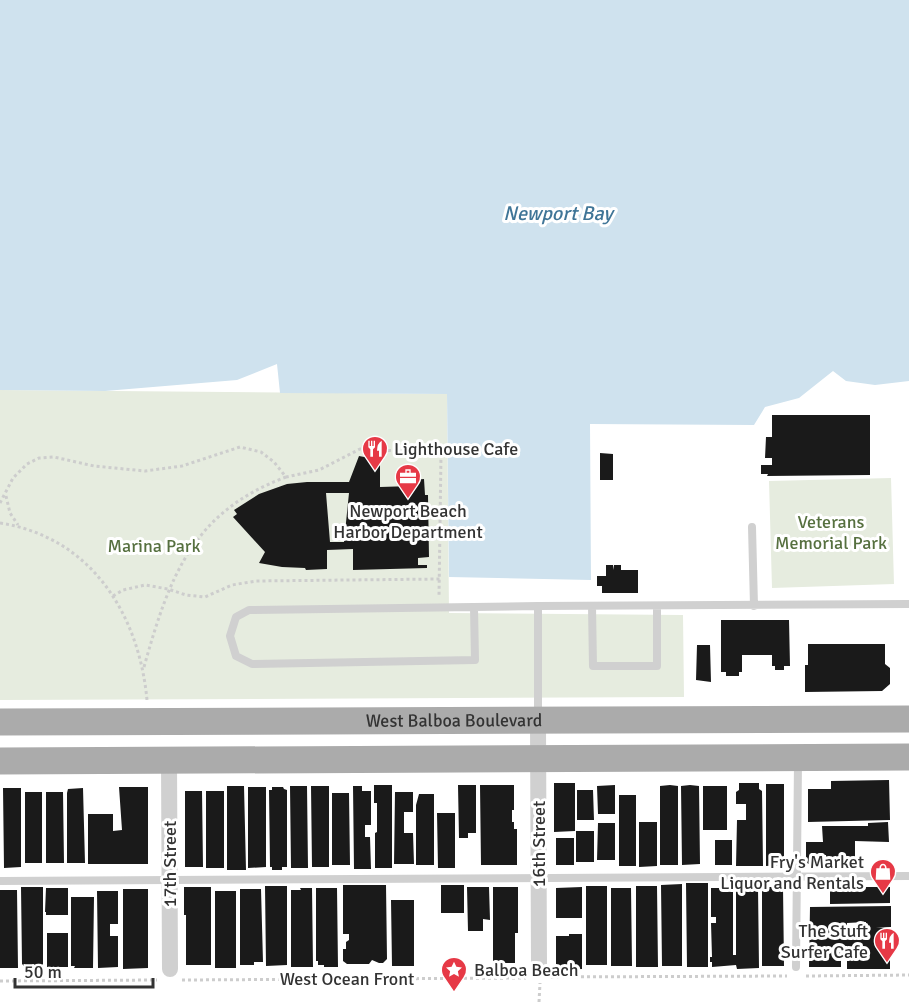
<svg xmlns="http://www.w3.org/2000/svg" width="909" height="1002" viewBox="0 0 909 1002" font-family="Signika,sans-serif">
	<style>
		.green { fill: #e6ecdf }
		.water { fill: #cfe2ee }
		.building { fill: #1a1a1a; fill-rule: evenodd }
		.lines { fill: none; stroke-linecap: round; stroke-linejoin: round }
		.path { stroke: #cdcdcd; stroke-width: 3; stroke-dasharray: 3 3; stroke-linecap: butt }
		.service { stroke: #d0d0d0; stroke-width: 8 }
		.minor { stroke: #d0d0d0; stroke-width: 16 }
		.primary { stroke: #ababab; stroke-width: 27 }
		.labels { text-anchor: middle; stroke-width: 6; stroke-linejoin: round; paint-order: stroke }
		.poi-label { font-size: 18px; fill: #333; stroke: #fff; text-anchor: start }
		.park-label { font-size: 18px; fill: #56703f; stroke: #fff }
		.street-label { font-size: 18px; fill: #333; stroke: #fff }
		.water-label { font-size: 20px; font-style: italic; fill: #3f7597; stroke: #fff }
	</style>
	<rect width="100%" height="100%" fill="#fff"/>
	<path class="green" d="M0 390 447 394 449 613 683 615 684 697 0 700Z
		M891 478 894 584 772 588 769 481Z"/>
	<path class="water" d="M0 0H909V381L875 385 846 381 833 371 799 398 765 407 754 425 590 424 591 580 449 577 447 394 280 393 277 364 237 380 105 391 0 390Z"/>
	<path class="building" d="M772 415H870V475L767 476 768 474H761V465H772V458H765L766 437H772Z
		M600 453 613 454V480H600Z
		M359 456 380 460V487L412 486V480L424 479 425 495H428L429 557 418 558V565H427V568L353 570V549L327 550V569L306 570 305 568 282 567 259 563 265 552 233 517 237 514 234 510 259 494 287 484 307 482H349ZM326 493H349L344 542H330Z
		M606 565H613V570L614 565H621V570H638V593H602V586H597V576H606Z
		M721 620H789L790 666H784V670H775V666H772V655H742V672H739V676H726V672H721Z
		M808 644H885V664L890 668V684L882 691 805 692V665H808Z
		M697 645H710L711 682 696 680Z
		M889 780 890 820 808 822V789H831V781Z
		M554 783H575V831L554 832Z
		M739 783H759V789L762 791 763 866H736L737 820H746V804H736V792L739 790Z
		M766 784H784V865L766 866Z
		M374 785H392V868H375V833L377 832V803H374Z
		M458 785H476V833H468V838H459Z
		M480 785H514V810H512V822H514V829H517V865H481Z
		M615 785V814H598L597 786Z
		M670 785 678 786V865H660V786Z
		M690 785 699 786 700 864 682 865 681 786Z
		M227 786H244L246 870H227Z
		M290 786H307L308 868H291Z
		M311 786H329V867H312Z
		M353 786H362V791H371V825H365V837H370L371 869H354Z
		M703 786H727V830H703Z
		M119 787H148V864H88V814H113V831L122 830Z
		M248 787H266V867L248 868Z
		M272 787H283L284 789 287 790V867H282V870H272V867H270L269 790H272Z
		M3 788H21V867L4 868Z
		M83 788 85 863H67V793L68 789Z
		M577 790H593L594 820H577Z
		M185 791H202L203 867H185Z
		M206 791H224V868H206Z
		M25 792H42V863H25Z
		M46 792H63L64 863H46Z
		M395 792H413V812H404V833H413L414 864H394Z
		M332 793H349L350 865H332Z
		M419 794H434V865H416V805Z
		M619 795H636V866H619Z
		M437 813H455V868H438Z
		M639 822H657V866L639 867Z
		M888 822 889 842 855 841V862H826V855H823V864H806V842H823L822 826H868V823Z
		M598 823H615V860H597Z
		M576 831H594V862H576Z
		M556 838H574V865H556Z
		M715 840H732V865H715Z
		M686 883H708V967H687Z
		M682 884V966H662L661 885Z
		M343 885H386L387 959 383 963H379L372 960 369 964H347L343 961V949H346V942L349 940V934H343Z
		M441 885H464V913H441Z
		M265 886H287V965L266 966Z
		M586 886H607V965H586Z
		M636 886H657L658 967H636Z
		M21 887H43V964L40 967 33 964 30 967H25L22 964Z
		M184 887H211V965H186V915H184Z
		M467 887H489L490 920 483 919V931H468Z
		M493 887H518V933H515V963H493Z
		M582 887V918H556V888Z
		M736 887H758L759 968 737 969 736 965 712 967V962H710V957H712L711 923H716V917H711V888H733V955H736Z
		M762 887H783L784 966H762Z
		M830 887H890V903L830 904Z
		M46 888H68V915H46V912H45Z
		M300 888H312L313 967H291V890H301Z
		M316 888H337L338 967H324V965H318V961H316Z
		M611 888H631L632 966H611Z
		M123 889H148V968L123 969Z
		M240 889H261L263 962H254V965H240Z
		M0 890H17L18 968H0Z
		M97 891H118V924H110V936H118V967L98 968Z
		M215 891H236V968H215Z
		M71 897H94L93 968H74L75 966H71Z
		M391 900H414V966H392Z
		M891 906V927H876L890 928V969H847V946H841V967H809L810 907ZM866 922V928L847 927V923Z
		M47 933H68V967H47Z
		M569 934H582V969L556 970V936H569Z"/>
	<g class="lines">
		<path class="path" d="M6 496 10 513 18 525
			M0 503 13 478 27 464 39 458 54 457 94 466 145 471 182 466 240 447 261 452 274 462 286 477 319 470 360 449 441 453 439 596
			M0 523C91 537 139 614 147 700
			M113 596 123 590 145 585 168 589 186 595 205 597 232 585 256 581 440 579
			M144 667C169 578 192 512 286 477
			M806 976 909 975
			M551 977 787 976
			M182 980 526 978
			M0 981 157 980
			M539 1002 540 983"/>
		<path class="service" d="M752 527 754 606
			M538 606 909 604
			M592 606 593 666H657V607
			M474 607 475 660 252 664 236 656 230 636 236 617 249 610 538 606V718
			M0 881 909 876
			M796 967 798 762"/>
		<path class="minor" d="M538 721 539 966
			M169 760 170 969"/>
		<g class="primary">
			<path id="s1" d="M0 722 909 719"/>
			<path d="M0 761 909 757"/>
		</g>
	</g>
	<defs>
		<symbol id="restaurant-pin" viewBox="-11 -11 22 30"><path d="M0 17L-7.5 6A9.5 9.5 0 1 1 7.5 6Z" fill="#e63946" stroke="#fff"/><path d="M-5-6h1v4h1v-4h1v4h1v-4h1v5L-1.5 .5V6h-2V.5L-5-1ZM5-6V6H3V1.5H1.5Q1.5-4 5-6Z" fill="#fff"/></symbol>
		<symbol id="office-pin" viewBox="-11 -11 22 30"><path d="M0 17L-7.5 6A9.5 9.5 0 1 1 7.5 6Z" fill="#e63946" stroke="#fff"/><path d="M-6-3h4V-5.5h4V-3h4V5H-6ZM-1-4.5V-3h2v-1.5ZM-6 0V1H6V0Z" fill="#fff"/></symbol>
		<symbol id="shop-pin" viewBox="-11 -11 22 30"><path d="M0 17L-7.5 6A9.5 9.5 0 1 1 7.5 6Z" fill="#e63946" stroke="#fff"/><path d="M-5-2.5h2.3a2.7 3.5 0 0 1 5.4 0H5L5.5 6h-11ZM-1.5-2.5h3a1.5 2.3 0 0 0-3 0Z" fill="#fff"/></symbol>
		<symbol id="sight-pin" viewBox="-11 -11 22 30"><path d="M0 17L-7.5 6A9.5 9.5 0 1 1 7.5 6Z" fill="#e63946" stroke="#fff"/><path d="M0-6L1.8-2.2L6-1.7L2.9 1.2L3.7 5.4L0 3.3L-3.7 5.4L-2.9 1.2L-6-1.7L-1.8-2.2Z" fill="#fff"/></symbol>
	</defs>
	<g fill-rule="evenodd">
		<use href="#restaurant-pin" x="360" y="434" width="30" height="40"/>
		<use href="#office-pin" x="393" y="462" width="30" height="40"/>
		<use href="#shop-pin" x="868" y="857" width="30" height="40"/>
		<use href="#restaurant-pin" x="872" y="926" width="30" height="40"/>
		<use href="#sight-pin" x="439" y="955" width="30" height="40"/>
	</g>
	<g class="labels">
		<g class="poi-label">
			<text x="394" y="455">Lighthouse Cafe</text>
			<text x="408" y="517" text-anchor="middle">Newport Beach<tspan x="408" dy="21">Harbor Department</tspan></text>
			<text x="864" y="868" text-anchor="end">Fry's Market<tspan x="864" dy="21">Liquor and Rentals</tspan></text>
			<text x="868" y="937" text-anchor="end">The Stuft<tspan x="868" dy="21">Surfer Cafe</tspan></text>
			<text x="474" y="976">Balboa Beach</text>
		</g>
		<g class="park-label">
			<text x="831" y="528">Veterans<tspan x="831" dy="21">Memorial Park</tspan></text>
			<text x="154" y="552">Marina Park</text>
		</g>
		<g class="street-label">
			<text dy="6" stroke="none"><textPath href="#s1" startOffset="454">West Balboa Boulevard</textPath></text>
			<text transform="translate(539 844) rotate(-90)" y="6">16th Street</text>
			<text transform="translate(170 864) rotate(-90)" y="6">17th Street</text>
			<text x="347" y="985">West Ocean Front</text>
		</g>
		<g class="water-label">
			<text x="558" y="220">Newport Bay</text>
		</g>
	</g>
	<path d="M15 978v9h138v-9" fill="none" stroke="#333333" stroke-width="3"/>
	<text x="24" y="978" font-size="18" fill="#333333" stroke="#ffffff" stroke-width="4.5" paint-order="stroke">50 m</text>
</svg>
